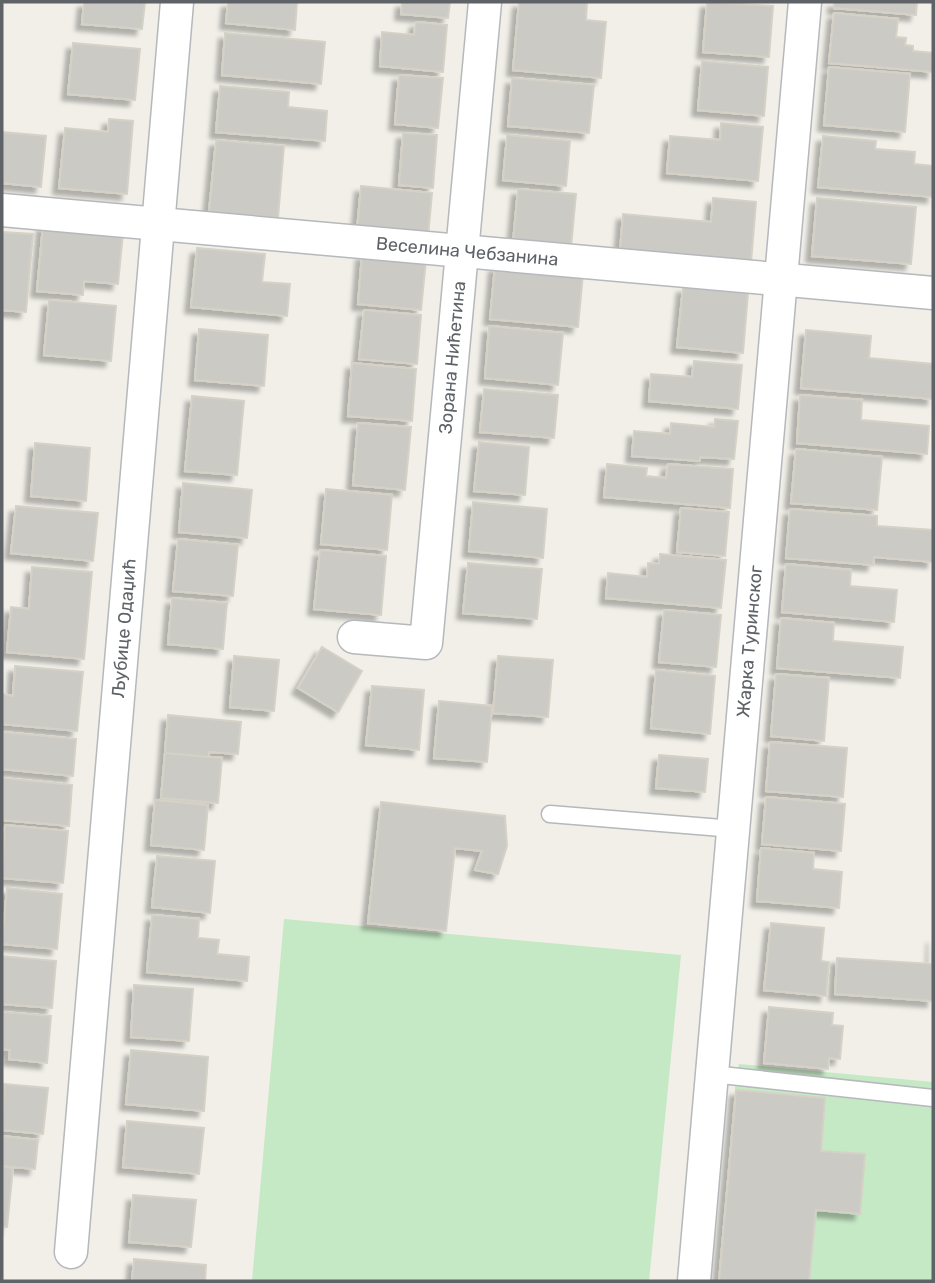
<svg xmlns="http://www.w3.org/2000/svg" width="935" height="1283" viewBox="0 0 935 1283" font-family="Rubik,sans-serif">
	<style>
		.green { fill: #c5e8c5 }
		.building { fill: #cccac5; stroke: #d6d1c6; stroke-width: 2; filter: url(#shadow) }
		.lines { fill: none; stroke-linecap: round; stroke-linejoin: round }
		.lane-casing { stroke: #b5b8bc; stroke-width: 19 }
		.street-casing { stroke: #b5b8bc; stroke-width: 35 }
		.lane { stroke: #fff; stroke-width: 16 }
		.street { stroke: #fff; stroke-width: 32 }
		.labels { text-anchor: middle; stroke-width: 5; stroke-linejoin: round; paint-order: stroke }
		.street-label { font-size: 18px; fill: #5f6368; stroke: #fff }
	</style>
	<defs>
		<filter id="shadow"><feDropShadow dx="-6" dy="6" stdDeviation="2" flood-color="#0004"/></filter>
	</defs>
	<rect width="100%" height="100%" fill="#f1efe8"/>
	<path class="green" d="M284 919 681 955 649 1281H252Z
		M739 1064 933 1082V1281H719L736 1077Z"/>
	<path class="building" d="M84 2H145L142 29 82 24Z
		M228 2H297L295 30 226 23Z
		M402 2H450L448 18 401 14Z
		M519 2H587L586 20 606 22 601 78 513 70Z
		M707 2 773 6 769 57 703 52Z
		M834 2H917L916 15 834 8Z
		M834 13 898 19 896 37 906 38 905 45 913 46V51L933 53V72L829 63Z
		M416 22 447 25 443 72 380 66 382 32 414 35Z
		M225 33 325 42 321 84 222 75Z
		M73 43 140 49 135 100 68 94Z
		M702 61 768 67 764 116 698 110Z
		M829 67 910 74 905 132 824 125Z
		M399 75 443 78 438 128 395 124Z
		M512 78 594 85 589 133 508 126Z
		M220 86 289 92 288 107 327 111 325 141 216 132Z
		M109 119 133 121 127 194 59 188 65 128 108 132Z
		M721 123 763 127 758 181 667 173 670 136 720 140Z
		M2 132 46 136 41 187 2 183Z
		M403 133 437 135 433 188 399 185Z
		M507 135 570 141 566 186 503 180Z
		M823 136 876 141 875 149 915 152 914 164 933 166V197L818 187Z
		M216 140 284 146 278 218 209 212Z
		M361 186 432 193 428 237 357 230Z
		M518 189 576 194 571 247 513 242Z
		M713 198 756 202 751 263 620 251 623 214 711 222Z
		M817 198 916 207 911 264 812 256Z
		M43 225 123 233 118 284 84 281 83 295 37 291Z
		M2 232 33 234 26 312 2 310Z
		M197 248 265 254 262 282 290 284 287 316 191 307Z
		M362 254 426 260 421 310 358 304Z
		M495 266 583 274 578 327 490 319Z
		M683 287 748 293 743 353 677 347Z
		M49 300 116 306 111 361 44 355Z
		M364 310 421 315 417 364 359 359Z
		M489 326 563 333 558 385 485 378Z
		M199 329 268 335 264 386 195 380Z
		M806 330 871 336 869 358 933 364V399L801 388Z
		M694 361 742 365 738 409 649 401 651 374 692 377Z
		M352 363 416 369 412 421 348 416Z
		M484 389 558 395 554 438 480 432Z
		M800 395 862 400 861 420 929 426 927 454 797 443Z
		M192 396 244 401 237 475 185 471Z
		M715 419 738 421 734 459 700 457V461L632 456 634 431 670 434 671 423 714 427Z
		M358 423 411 427 405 490 353 485Z
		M479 442 529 447 525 495 474 491Z
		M35 443 90 448 86 501 31 496Z
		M796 449 882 457 877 510 791 503Z
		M607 464 647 468 646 476 666 478 668 464 733 469 730 508 604 497Z
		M183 483 252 490 247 538 179 532Z
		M326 489 392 495 387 550 321 544Z
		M473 502 547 509 543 558 469 551Z
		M16 506 98 513 93 561 11 553Z
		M681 508 729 512 725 556 677 552Z
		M790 509 877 516V526L933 530V562L874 557 873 565 786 558Z
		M178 539 238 545 233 596 173 591Z
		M320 550 386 556 381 615 314 609Z
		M660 554 726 560 721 608 606 598 608 573 647 577 648 563 659 564Z
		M468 563 542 569 537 619 463 613Z
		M786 564 851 570 850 586 897 590 894 622 782 612Z
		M32 567 92 572 84 659 7 652 11 607 29 609Z
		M172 598 227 603 223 649 168 644Z
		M664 610 721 615 716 667 659 662Z
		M781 618 834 623 833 641 903 647 900 678 777 668Z
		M322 647 362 671 338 712 298 688Z
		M234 656 279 660 274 711 230 707Z
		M498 656 553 660 548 717 493 713Z
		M15 666 83 672 77 731 2 724V694L13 696Z
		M656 670 715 676 710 734 651 728Z
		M776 674 829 678 824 741 771 736Z
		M372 686 424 690 419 750 366 745Z
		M439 701 492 706 487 762 434 758Z
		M168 715 241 722 238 754 209 752V757L165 753Z
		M2 732 76 739 73 776 2 769Z
		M770 742 847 748 843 797 766 791Z
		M165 753 222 758 218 803 161 798Z
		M659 755 708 759 705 792 656 788Z
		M2 778 72 785 69 826 2 820Z
		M766 797 845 804 841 851 762 844Z
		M155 800 208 805 204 850 151 845Z
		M381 802 505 816 507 846 498 874 475 870 482 851 455 848 446 931 368 923Z
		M5 825 68 831 63 883 2 878Z
		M761 848 814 853 813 869 842 872 839 908 757 901Z
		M157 856 215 861 210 913 152 907Z
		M7 888 62 894 57 949 2 944Z
		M152 915 199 919 198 938 219 940 217 954 249 957 247 981 147 972Z
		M771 923 824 928 821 961 829 962 826 996 764 990Z
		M933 937V1001L835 994 837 958 932 964Z
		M2 956 56 961 52 1008 2 1004Z
		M134 985 193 989 189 1041 131 1037Z
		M769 1007 833 1013 832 1025 843 1026 840 1059 829 1058 828 1069 764 1063Z
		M2 1012 51 1016 47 1063 9 1059 10 1050 2 1049Z
		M131 1050 208 1057 204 1111 126 1104Z
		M4 1084 48 1088 43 1134 2 1130Z
		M736 1090 825 1098 821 1151 865 1154 860 1214 816 1210 809 1281H719Z
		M127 1121 204 1128 199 1174 123 1167Z
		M2 1136 38 1140 35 1169 2 1166Z
		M2 1166 13 1168 7 1227H2Z
		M133 1195 196 1200 191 1247 129 1242Z
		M134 1259 206 1265 205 1281H132Z"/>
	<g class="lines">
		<defs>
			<path id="lane" d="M550 814 734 829
				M712 1074 933 1098"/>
			<g id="street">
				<path id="s1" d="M2 210 933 293"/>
				<path id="s2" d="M354 637 426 643 485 2"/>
				<path id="s3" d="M71 1252 177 2"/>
				<path id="s4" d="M694 1281 805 2"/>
			</g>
		</defs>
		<use href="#lane" class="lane-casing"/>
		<use href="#street" class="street-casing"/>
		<use href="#lane" class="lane"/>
		<use href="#street" class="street"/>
	</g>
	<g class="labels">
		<g class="street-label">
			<text dy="6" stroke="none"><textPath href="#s1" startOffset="467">Веселина Чебзанина</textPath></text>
			<text dy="6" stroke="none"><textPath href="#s2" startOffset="359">Зорана Нићетина</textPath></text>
			<text dy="6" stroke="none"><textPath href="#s3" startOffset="626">Љубице Одаџић</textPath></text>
			<text dy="6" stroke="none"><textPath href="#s4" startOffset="642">Жарка Туринског</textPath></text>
		</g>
	</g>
	<rect width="935" height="1283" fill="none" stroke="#5f6368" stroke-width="7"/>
</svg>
